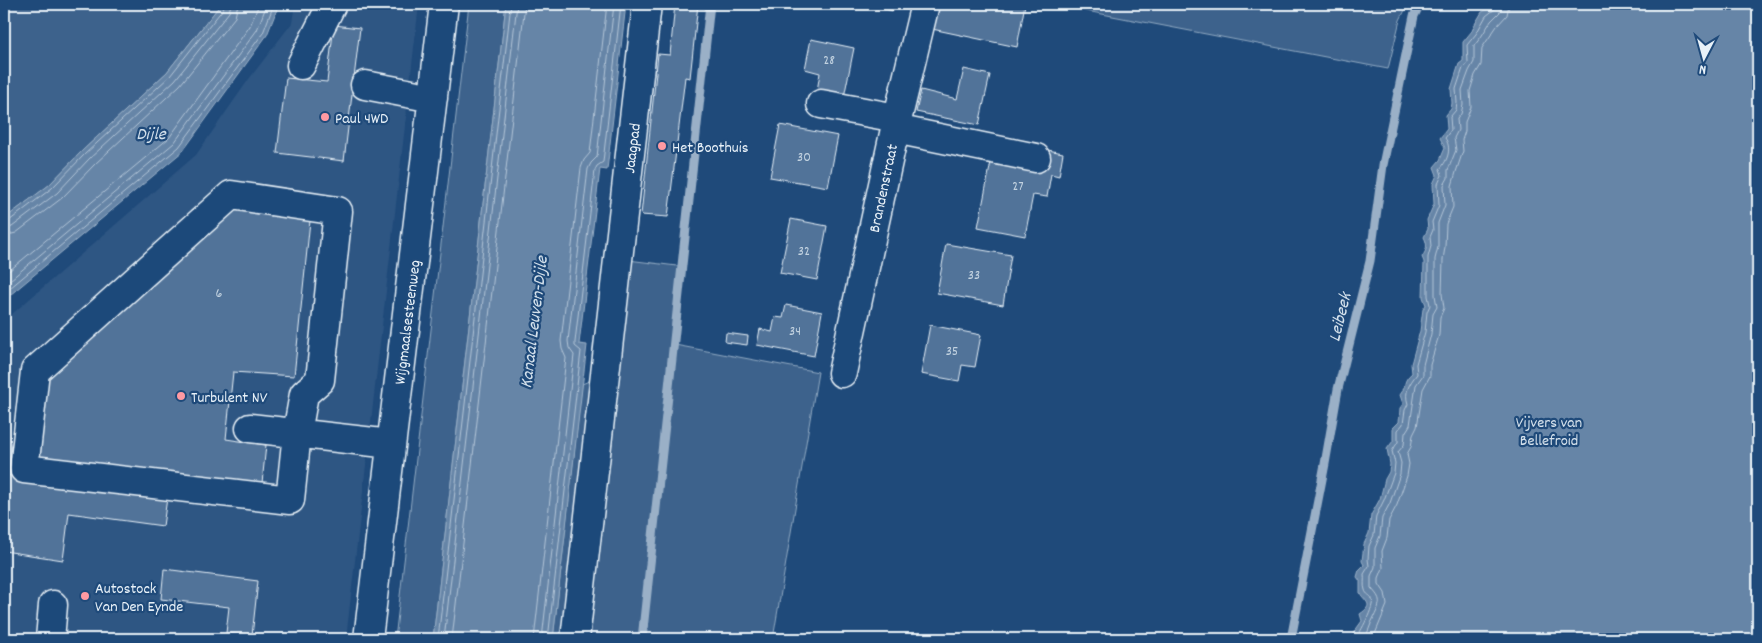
<svg xmlns="http://www.w3.org/2000/svg" width="1762" height="643" viewBox="0 0 1762 643" font-family="Dekko,sans-serif">
	<style>
		.built { fill: #2e5683 }
		.green { fill: #3c628c; stroke: #92aac2 }
		.water { fill: #6685a7; stroke: #9ab0c7 }
		.lines { fill: none; stroke-linecap: round; stroke-linejoin: round }
		.shore { stroke: #b4c6d8; stroke-width: 1 }
		.stream { stroke: #9ab0c7; stroke-width: 9 }
		.building { fill: #517399; stroke: #e8f1f8 }
		.minor-casing { stroke: #e8f1f8; stroke-width: 31 }
		.minor { stroke: #1f4a7a; stroke-width: 28 }
		.poi-dot { fill: #ff9aa2; stroke: #1f4a7a; stroke-width: 2 }
		.labels { text-anchor: middle; stroke-width: 4.5; stroke-linejoin: round; paint-order: stroke }
		.number-label { font-size: 14px; fill: #c2d2e0 }
		.poi-label { font-size: 16px; fill: #e8f1f8; stroke: #1f4a7a; text-anchor: start }
		.street-label { font-size: 16px; fill: #e8f1f8; stroke: #1f4a7a }
		.park-label { font-size: 16px; fill: #d7e3ed; stroke: #1f4a7a }
		.water-label { font-size: 18px; font-style: italic; fill: #d4e1ec; stroke: #1f4a7a }
	</style>
	<rect width="100%" height="100%" fill="#1f4a7a"/>
	<filter id="ink" filterUnits="userSpaceOnUse"><feTurbulence type="fractalNoise" baseFrequency=".02" numOctaves="2"/><feDisplacementMap in="SourceGraphic" scale="10" xChannelSelector="R" yChannelSelector="G"/><feConvolveMatrix kernelMatrix="1 2 1 2 8 2 1 2 1" color-interpolation-filters="sRGB"/></filter>
	<g filter="url(#ink)">
		<path class="built" d="M295 4H419L346 639H4V321L196 155 249 79 292 23Z"/>
		<path class="green" d="M4 4H221L167 72 82 151 49 185 4 219Z
			M469 4H506L433 639H395Z
			M1050 4H1408L1400 20 1388 69Z
			M628 260 685 267 675 345 818 372 773 639H553L582 384 613 371Z"/>
		<path class="water" d="M221 4H279L267 35 183 151 4 300V219L49 185 82 151 167 72Z
			M506 4H626L607 170 600 169 579 344 587 345 553 639H433Z
			M1492 4H1758V639H1349L1362 621 1360 614C1375 604 1365 602 1360 593V581L1357 577 1359 570 1364 565 1362 561 1364 544 1369 533 1371 515 1380 499 1385 479 1389 472 1390 464 1387 449 1393 441V428L1399 422 1400 408 1403 404 1400 395C1407 386 1402 381 1412 373L1411 364 1420 331 1423 309 1426 305 1423 297 1424 262 1422 257C1427 250 1428 245 1424 237L1428 229 1427 220 1434 204 1433 184 1437 175 1434 167 1440 160 1445 148 1440 138 1447 129 1446 115 1451 109 1452 103 1451 89 1459 64 1463 61V42L1472 31 1475 24 1482 12 1488 9Z"/>
		<g class="lines">
			<path class="shore" d="M4 222 9 221 52 188 85 154 170 76 223 9 225 4
				M4 229 12 227 57 193 89 159 175 80 229 12 231 4
				M4 236 16 233 62 198 95 164 180 85 235 17 238 4
				M4 275 169 138 250 26 259 4
				M4 285 174 143 257 30 267 4
				M4 293 179 147 263 33 274 4
				M438 639 511 4
				M444 639 517 4
				M452 639 525 4
				M534 639 566 358 562 349 561 341 581 168 584 160 590 153 607 4
				M542 639 574 355 569 348 568 341 588 169 591 163 597 157 614 4
				M548 639 581 351 575 346V342L595 170 597 166 603 162 621 4
				M1356 639C1360 632 1375 607 1372 599 1371 595 1366 595 1365 590 1363 585 1365 580 1364 574L1369 566 1368 559 1369 546 1374 535 1376 516 1384 500 1394 473 1395 463 1392 451 1398 442V430L1403 424 1405 410 1408 404C1404 392 1409 384 1417 374L1416 364 1425 332 1427 312 1430 305 1428 296V257L1431 246 1430 237 1433 230 1432 222 1439 205 1438 184 1442 175 1440 169C1448 160 1452 148 1445 138L1451 130 1450 117 1456 110 1457 103 1456 89 1463 68 1468 62 1467 45 1476 34 1486 16 1495 9 1496 4
				M1364 639C1369 632 1370 624 1374 617 1381 602 1382 600 1371 588V576L1375 567V548L1380 536 1382 518 1390 503 1400 474 1401 463 1398 452 1404 445 1405 433 1410 425 1416 385 1423 375V365L1431 334 1433 314 1437 307 1435 295V259L1438 247V223L1445 205 1444 185 1448 178V170L1456 150 1454 138 1458 130 1457 119 1461 114 1463 105 1462 90 1469 71 1474 62V46L1481 37 1491 21 1500 12 1502 4
				M1373 639 1387 605 1385 593 1379 584V578L1383 568 1382 551 1387 538 1389 520 1397 505 1407 476 1409 464 1407 454 1411 447 1413 435 1417 427 1423 389 1430 376V365L1439 335 1440 317 1444 308 1442 294 1443 260 1445 247 1446 224 1453 207 1452 186 1456 172 1463 151 1462 140 1465 131V122L1471 107 1470 91 1475 75 1481 65 1482 48 1497 26 1507 15 1509 4"/>
			<path class="stream" d="M642 639 710 4
				M1291 639 1325 464 1338 389 1370 261 1383 165 1414 16 1420 4"/>
		</g>
		<path class="building" d="M675 4H698L690 78 685 77 668 217 641 215 658 54 670 55Z
			M864 4H895L893 11Z
			M938 4H1025L1017 47 932 29Z
			M334 25 360 28 344 161 277 153 286 78 327 82Z
			M811 39 854 48 844 97 817 91 820 73 805 69Z
			M964 69 990 75 979 125 916 112 921 90 957 99Z
			M780 125 838 136 828 187 770 177Z
			M1038 148 1063 153 1059 176 1051 174 1047 197 1033 195 1025 236 978 227 991 162Z
			M236 201 311 211 294 376 233 372 226 439 266 445 262 483 36 456 43 374Z
			M791 219 827 226 817 280 780 273Z
			M946 244 1011 255 1003 305 937 293Z
			M786 305 822 312 814 356 757 345 760 329 772 332 775 317 783 318Z
			M930 325 981 335 975 367 962 365 959 381 921 374Z
			M726 333 748 336 747 345 725 342Z
			M4 475 167 498 163 526 69 513 63 560 4 551Z
			M164 569 258 581 252 636 226 633 229 607 161 599Z"/>
		<g class="lines">
			<defs>
				<path id="minor" d="M301 65 332 4
					M365 85 433 98
					M821 104 897 118
					M895 129 1036 158
					M231 195 338 211 320 380 304 394 297 433 290 500 24 469 35 371Z
					M842 373 895 129 925 4
					M250 428 391 444
					M50 639 53 605
					M368 639 444 4
					M575 639 647 4"/>
			</defs>
			<use href="#minor" class="minor-casing"/>
			<use href="#minor" class="minor"/>
		</g>
	</g>
	<g class="poi-dot">
		<circle cx="325" cy="117" r="5"/>
		<circle cx="662" cy="146" r="5"/>
		<circle cx="181" cy="396" r="5"/>
		<circle cx="85" cy="596" r="5"/>
	</g>
	<g class="labels">
		<g class="number-label">
			<text x="829" y="64">28</text>
			<text x="804" y="161">30</text>
			<text x="1018" y="190">27</text>
			<text x="804" y="255">32</text>
			<text x="974" y="279">33</text>
			<text x="219" y="297">6</text>
			<text x="795" y="335">34</text>
			<text x="952" y="355">35</text>
		</g>
		<g class="poi-label">
			<text x="335" y="123">Paul 4WD</text>
			<text x="672" y="152">Het Boothuis</text>
			<text x="191" y="402">Turbulent NV</text>
			<text x="95" y="593">Autostock<tspan x="95" dy="18">Van Den Eynde</tspan></text>
		</g>
		<g class="street-label">
			<text transform="translate(631 148) rotate(-83)" y="6">Jaagpad</text>
			<text transform="translate(882 188) rotate(-78)" y="6">Brandenstraat</text>
			<text transform="translate(406 322) rotate(-83)" y="6">Wijgmaalsesteenweg</text>
		</g>
		<g class="park-label">
			<text x="1549" y="427">Vijvers van<tspan x="1549" dy="18">Bellefroid</tspan></text>
		</g>
		<g class="water-label">
			<text x="151" y="139">Dijle</text>
			<text transform="translate(1339 317) rotate(-76)" y="6">Leibeek</text>
			<text transform="translate(533 322) rotate(-83)" y="6">Kanaal Leuven-Dijle</text>
		</g>
	</g>
	<rect width="1762" height="643" fill="none" stroke="#1f4a7a" stroke-width="20"/>
	<rect x="10" y="10" width="1742" height="623" fill="none" stroke="#e8f1f8" stroke-width="2" filter="url(#ink)"/>
	<g transform="translate(1704 58) rotate(186)" stroke="#1f4a7a" stroke-width="4" paint-order="stroke">
	<path d="M0-4L9 19L0 12L-9 19Z" fill="#e8f1f8"/>
	<text y="-8" font-size="14" font-weight="bold" text-anchor="middle" fill="#e8f1f8">N</text>
	</g>
</svg>
